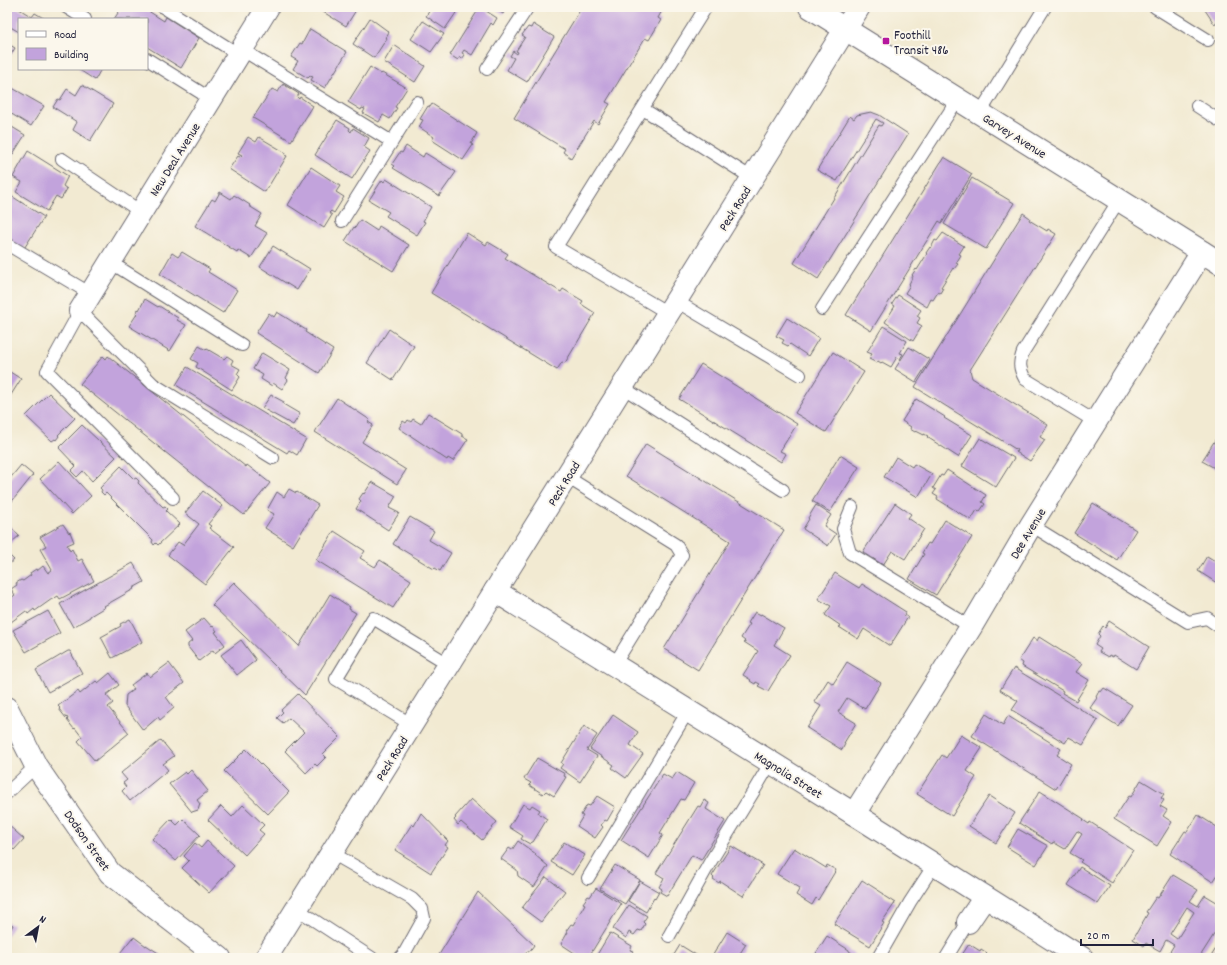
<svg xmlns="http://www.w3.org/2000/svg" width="1227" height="965" viewBox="0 0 1227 965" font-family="Dekko,sans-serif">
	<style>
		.building { fill: #c2a3dc; fill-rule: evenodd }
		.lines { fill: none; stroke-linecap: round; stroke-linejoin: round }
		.service-casing { stroke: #6b6870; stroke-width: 14 }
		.minor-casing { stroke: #6b6870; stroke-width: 24 }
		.tertiary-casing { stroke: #6b6870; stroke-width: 24 }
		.secondary-casing { stroke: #6b6870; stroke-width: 24 }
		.primary-casing { stroke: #6b6870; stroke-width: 24 }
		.service { stroke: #fff; stroke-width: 12 }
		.minor { stroke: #fff; stroke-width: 22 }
		.tertiary { stroke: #fff; stroke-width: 22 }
		.secondary { stroke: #fff; stroke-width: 22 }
		.primary { stroke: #fff; stroke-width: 22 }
		.poi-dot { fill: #b5179e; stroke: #fbf7ec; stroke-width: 1.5 }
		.labels { text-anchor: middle; stroke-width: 4; stroke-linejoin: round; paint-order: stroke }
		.poi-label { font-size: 13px; fill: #22223b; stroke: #fbf7ec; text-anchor: start }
		.street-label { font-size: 13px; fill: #22223b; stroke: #fbf7ec }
	</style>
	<rect width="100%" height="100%" fill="#fbf7ec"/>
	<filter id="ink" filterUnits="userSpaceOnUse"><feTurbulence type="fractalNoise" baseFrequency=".025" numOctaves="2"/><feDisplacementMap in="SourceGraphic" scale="8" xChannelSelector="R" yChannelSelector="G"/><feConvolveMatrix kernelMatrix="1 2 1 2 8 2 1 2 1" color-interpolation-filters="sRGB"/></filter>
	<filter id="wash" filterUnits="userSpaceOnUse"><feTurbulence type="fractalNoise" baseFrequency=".012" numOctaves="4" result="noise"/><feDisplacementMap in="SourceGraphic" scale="16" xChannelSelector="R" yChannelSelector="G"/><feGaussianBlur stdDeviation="0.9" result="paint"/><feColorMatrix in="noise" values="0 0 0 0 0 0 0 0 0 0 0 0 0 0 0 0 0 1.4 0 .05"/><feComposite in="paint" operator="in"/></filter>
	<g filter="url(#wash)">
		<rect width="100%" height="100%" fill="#f2ead2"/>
		<g id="blocks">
			<path class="building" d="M7 7H16L32 17 35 13 45 19H19V32L7 25Z
				M122 7H142L164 21 166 17 199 38 181 68 147 47V19H114Z
				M315 7H358L346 26Z
				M432 7H460L445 29 426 16Z
				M480 7 497 18 493 25 491 23 472 55 464 50 462 53 465 55 462 59 460 57 458 60 450 55Z
				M492 7H507L503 14Z
				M582 7H664L658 18 661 20 649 40 645 38 606 102 610 104 598 124 594 121 571 158 563 152 565 149 514 118Z
				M1203 7H1220V17L1215 25Z
				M370 18 389 32 386 37 387 38 374 58 353 44Z
				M423 21 444 34 431 52 411 39Z
				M533 24 554 37 527 82 507 70 514 58 510 56 513 51 517 54 518 52 516 51 525 37 522 35 528 27 531 28Z
				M310 29 347 52 325 88 311 80 313 77 310 76 308 78 293 69 298 61 291 57 300 43 302 44Z
				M7 43 15 48 7 61Z
				M394 45 425 66 415 82 384 62Z
				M370 67 381 74 382 73 407 88 395 107 397 108 390 119 383 115 379 122 363 113 365 109 362 108 361 110 348 102Z
				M78 69H101L95 80Z
				M283 84 299 94 297 97 299 99 300 97 313 106 291 141 253 118 272 89 278 92Z
				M7 85 44 106 31 126 10 113V111L7 109Z
				M82 85 113 104 90 141 73 130 77 122 53 107 58 99 60 100 67 89 76 95Z
				M432 104 477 133 471 144 473 145 463 160 432 140 434 137 419 127 423 120 420 119 428 106 430 107Z
				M871 112 879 115 908 134 818 279 794 263 879 125 881 126 883 123 876 119 837 181 817 170 850 116 854 119 857 115Z
				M337 120 350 128 349 130 351 132 353 128 369 138 364 147 370 151 352 179 315 155Z
				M7 124 25 135 13 154 7 151Z
				M248 137 256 142 259 137 286 153 285 155 287 156 265 192 229 169 238 156 240 157 242 155 238 153Z
				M406 146 423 157 425 153 456 172 439 196 393 168 395 166 392 164 400 152 402 153Z
				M28 151 68 176 63 186 67 189 61 199 56 196 47 211 16 192 22 182 13 177Z
				M944 157 972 174 942 223 939 221 871 331 846 315Z
				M311 167 340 186 336 192 344 197 334 213 331 211 329 213 332 215 324 228 288 205Z
				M972 178 1014 203 986 249 944 224Z
				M386 179 431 207 423 221 425 222 417 235 386 216 389 212 369 200 382 180 384 182Z
				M220 192 231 199 234 195 250 205 249 206 262 214 255 226 267 233 251 258 238 250 237 252 195 226 212 199 215 201Z
				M10 195 44 217 23 250 7 240V200Z
				M1023 213 1030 218 1029 220 1047 231 1048 229 1056 234 970 370 972 378 1048 425 1040 437 1045 440 1030 461 1016 452 1017 450 915 387Z
				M360 220 377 231 379 226 409 245 393 271 345 241 354 227 355 228Z
				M467 233 486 245 488 242 508 254 505 258 561 292 563 289 583 301 581 304 595 313 565 363 562 362 557 370 431 293Z
				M943 233 964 246 959 254 961 255 956 263 958 264 954 269 953 268 941 287 943 288 940 293 938 292 933 300 931 299 927 307 905 293 910 285 909 284 913 276 912 275 916 269 917 270 927 254 926 253 930 247 931 248 935 240 937 241Z
				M273 246 310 269 297 290 260 267Z
				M182 252 210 269 208 272 237 290 223 313 160 274 172 253 178 257Z
				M898 295 921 310 917 316 920 318 917 323 922 326 913 341 885 322 895 306 892 304Z
				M145 299 158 307 159 306 178 318 177 320 186 325 170 351 129 326 137 314 136 313 138 309 139 310Z
				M277 312 306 330 305 332 333 350 319 373 256 333 269 313 274 317Z
				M787 318 819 338 808 356 790 344 788 346 782 343 784 340 776 336Z
				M883 326 907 341 900 353 903 354 900 359 897 357 891 367 882 362 881 363 878 361 877 363 869 359 872 354 867 352Z
				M389 329 414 346 393 380 367 363Z
				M199 346 206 350 207 349 224 359 227 356 233 360 231 364 240 369 237 374 240 377 232 390 196 367 198 363 191 359Z
				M909 347 930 360 916 382 895 369Z
				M833 352 864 372 826 432 795 413Z
				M262 353 290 370 286 378 288 380 282 389 273 383 272 386 261 379 263 375 253 369Z
				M103 356 106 359 108 356 246 467 247 465 270 483 244 515 80 384Z
				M701 364 797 424 780 451 786 454 781 462 679 399Z
				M187 367 306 439 297 455 289 450 287 453 176 385Z
				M7 370 21 379 9 398 7 397Z
				M49 393 75 418 58 435 59 436 56 440 55 439 52 441 26 416Z
				M271 395 284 402 283 404 300 414 293 425 262 408Z
				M337 398 370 420 368 422 373 425 362 442 406 470 397 484 315 432Z
				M916 399 945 417 944 418 972 435 958 457 927 437 928 436 924 434V435L916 431 915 432 910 429 911 427 902 421Z
				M428 413 462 434V436L468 439 453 461 448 458 447 460 399 428 403 421 406 423 408 420 411 422 413 419 421 424Z
				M82 425 116 457 92 481 83 471 77 477 71 471 76 466 59 448Z
				M1220 432V471L1202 461Z
				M980 438 1014 458 996 487 962 466Z
				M646 444 784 530 698 670 664 649 730 541 626 476Z
				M840 455 859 467 830 512 812 501Z
				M896 457 912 467 914 464 932 474 918 497 884 477Z
				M59 461 91 496 72 514 40 479Z
				M21 465 33 475 9 505 7 504V482Z
				M121 466 134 479 136 478 139 481 138 483 163 507 165 506 168 509 166 511 180 524 158 545 156 543 154 545 152 542 153 540 106 493 104 495 101 492 102 490 100 488Z
				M947 470 986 495 982 502 985 504 980 511 977 510 971 520 937 499 938 497 933 494 936 490 933 488 941 475 943 476Z
				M372 482 396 496 389 508 399 513 388 530 356 509 361 501 359 499 363 493 364 494Z
				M289 489 296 493 297 492 318 505 293 546 265 528 274 514 267 510 277 492 284 497Z
				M203 491 223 506 208 524 211 526 209 528 234 547 205 584 168 555 178 542 183 545 199 524 185 513Z
				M895 503 911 514 908 518 924 529 905 559 892 551 883 565 863 552Z
				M1093 503 1136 530 1117 560 1074 533Z
				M816 505 831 515 824 526 836 534 828 546 803 529 809 519 808 518Z
				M410 517 434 531 429 540 451 553 440 571 435 568 434 569 393 544Z
				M945 520 972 537 936 595 909 579 924 554 922 553 928 543 930 544Z
				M7 523 19 536 7 546Z
				M63 524 69 533 70 532 74 542 67 545 70 551 72 549 78 561 82 559 94 581 60 599 58 596 53 599H52L35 611 34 609 28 614 26 611 11 622 7 616V601L15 595 11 589 17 585 16 583 21 580 23 581 31 575 30 573 36 569 37 571 43 566 48 573 52 570 40 549 46 546 40 537Z
				M334 531 365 551 360 558 375 567 380 560 411 580 393 608 316 560Z
				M7 553 14 560 9 564 10 565 7 568Z
				M1207 556 1220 564V585L1198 571Z
				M133 563 144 582 133 588 134 589 104 606 105 607 90 616V617L73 627 60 604Z
				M835 573 859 588 862 584 906 612 904 615 908 617 890 646 864 629 858 639 839 627 841 626 825 615 831 606 818 599Z
				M234 582 299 646 330 594 350 607 349 609 356 613 305 695 212 605Z
				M48 611 60 633 26 652 13 630Z
				M755 612 761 615V614L784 628 774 645 790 655 768 691 758 686 760 684 756 682 755 684 750 681 751 680 743 675 758 651 744 642 745 641 741 638 750 624 748 623Z
				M204 618 212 627 213 626 217 631 215 632 225 645 215 653 213 650 199 661 188 647V644L192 641 185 632Z
				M130 619 142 642 112 658 101 637 121 626 120 624Z
				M1109 621 1149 647 1136 669 1114 655 1113 657 1109 655 1108 657 1099 652 1101 649 1095 645 1100 636 1098 634 1103 626 1105 628Z
				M1039 637 1082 664 1076 672 1089 680 1076 701 1062 693 1063 691 1022 666 1023 663 1019 660 1033 638 1037 641Z
				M241 640 256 660 237 675 221 655Z
				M68 651H70L82 673 48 692 36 670Z
				M847 662 881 683 865 709 847 698 838 712 856 723 844 743 845 744 842 750 807 728 821 706 814 702 828 680 833 684Z
				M169 663 184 683 166 697 174 708 160 720 158 717 143 730 125 706 126 695 134 689 131 685 147 673 150 677Z
				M1014 668 1098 720 1083 745 1069 737 1065 743 1012 710 1018 701 1000 690Z
				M110 673 119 685 106 695 113 703 108 707 129 733 95 761 78 741 82 737 75 728 74 729 67 720 68 719 67 717 66 718 59 709 60 708 58 706 78 691 80 694 96 681 98 683Z
				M1104 688 1132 705 1118 726 1090 708 1097 698 1096 697 1099 691 1101 692Z
				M298 694 340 737 323 754 326 757 317 766 315 764 306 773 285 751 304 732 289 718 283 723 277 718 283 712 281 710Z
				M986 714 1003 725 1008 716 1061 749 1057 755 1071 764 1056 789 972 736Z
				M613 715 638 732 630 745 643 754 626 778 612 768 614 765 590 749Z
				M584 726 597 735 587 750 597 756 580 782 560 768 563 764 561 763Z
				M961 735 982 748 967 771 976 777 952 816 917 794 942 755 946 758Z
				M161 740 174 756 163 764 168 770 130 801 122 791 126 787 123 783 127 780 121 773Z
				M246 749 289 792 268 814 224 771Z
				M537 758 565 774 564 776 566 777 554 796 546 791 543 794 529 785 531 783 524 779Z
				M191 770 208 791 197 800 200 804 198 810 192 812 169 784 185 772 187 774Z
				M677 772 694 783 684 800 681 799 660 833 663 835 649 858 621 840 663 774 672 779Z
				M1141 780 1164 794 1161 798 1164 800 1160 806 1167 810 1163 816 1172 822 1157 846 1114 819 1129 796 1131 797Z
				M1040 791 1084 819 1083 820 1089 824 1090 822 1133 850 1112 883 1080 862 1082 860 1070 853 1082 834 1077 831 1065 849 1053 842 1052 844 1019 823Z
				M597 796 615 807 607 821 605 820 601 825 603 827 595 838 577 826 583 816 581 815 587 805 590 806Z
				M989 796 1015 813 996 843 969 826Z
				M471 799 497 822 482 840 461 822 458 825 454 820 456 818 455 817Z
				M704 800 709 803 706 809 725 821 701 860 692 855 667 896 660 892 662 889 659 887 664 878 656 873 698 806 700 807Z
				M523 804 530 808 532 805 540 810 538 813 547 819 533 842H532L530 844 521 839 523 836 509 827Z
				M243 805 264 825 259 830 264 834 245 855 208 820 221 806 232 817Z
				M421 813 448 841 445 845 448 847 431 873 395 850 412 824 414 826Z
				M1198 815 1220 829 1218 833 1220 835V836L1217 841 1220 843 1219 852 1220 853V871L1213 882 1170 854 1185 831 1187 832Z
				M171 819 177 825 183 819 200 835 176 861 152 839Z
				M7 824 24 839 14 850 12 848 7 854Z
				M1018 829 1048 846 1036 865 1007 847Z
				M207 841 234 866 209 893 182 868 189 861 184 856 195 843 201 848Z
				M518 841 536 854 535 855 548 866 534 887 518 876 517 870 501 859 509 848 512 850Z
				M564 842 585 855 572 875 551 862Z
				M731 846 763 865 743 896 720 881 719 883 713 879 714 878 712 876Z
				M794 848 826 868 827 865 836 870 818 900 816 898 812 905 796 895 800 888 777 874Z
				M615 865 640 880 625 904 600 889Z
				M1080 867 1110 886 1098 904 1068 885Z
				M1173 875 1198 890 1190 901 1198 906 1205 895 1220 904V925L1199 958H1166L1174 945 1166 940 1160 951 1146 943 1144 946 1133 939 1148 913 1146 912 1156 897 1158 898ZM1187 907 1194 912 1177 939 1170 934Z
				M546 877 565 891 541 922 522 908Z
				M862 880 884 894V896L895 903 882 922 884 923 870 946 834 924Z
				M640 881 659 892 655 899 654 898 646 912 628 901Z
				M596 888 621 904 588 958H582L561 944 568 932 566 931 571 924 573 925 585 904 583 903 588 896 590 897Z
				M478 892 534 945 529 952 527 951 523 958H437Z
				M629 905 647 916 643 922 645 924 641 931 638 930 634 935 629 932 626 938 613 929Z
				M7 922 13 925 7 936Z
				M727 932 746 944 737 958H711Z
				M610 933 632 946 630 950 633 951 629 957 626 955 625 958H595Z
				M827 936 849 950V951L859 958H813Z
				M134 937 146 946V945L166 958H116L132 938 133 939Z
				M1220 942V958H1210Z
				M969 944 980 951 981 949 987 953 986 954 991 958H960Z
				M680 945 701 958H672Z"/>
		</g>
	</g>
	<g filter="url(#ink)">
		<use href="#blocks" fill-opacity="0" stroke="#6b6870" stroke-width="1"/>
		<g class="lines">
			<defs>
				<path id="service" d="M66 7 85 19
					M163 7 238 54
					M1155 7 1208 40
					M241 49 392 142
					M147 59 211 99
					M487 69 528 7
					M1197 106 1220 121
					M643 109 752 178
					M980 113 1045 7
					M62 159 141 212
					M342 221 417 102
					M7 244 91 294
					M110 262 242 345
					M676 301 800 375
					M822 309 958 99
					M668 313 556 247 706 7
					M622 387 783 490
					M1096 422 1025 379C1019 368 1019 363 1023 352L1119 200
					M567 477 676 545 682 555 614 665
					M173 498 47 371 80 311 153 384 273 458
					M852 507 843 529 850 553 971 627
					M1031 525 1188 622 1207 618 1220 627
					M412 725 336 679 373 618 450 665
					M7 793 36 766
					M332 853 412 899 422 909 424 918 404 954 400 958
					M588 878 688 711
					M297 909 372 958
					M669 936 709 864 755 789 771 762
					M878 958 910 902 934 865
					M946 958 968 922"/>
				<path id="minor" d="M80 311 268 7
					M7 708 36 766 110 873 220 958
					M854 814 971 627 1031 525 1202 252
					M968 922 985 897"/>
				<path id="tertiary" d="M495 591 854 814 1082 958"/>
				<path id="secondary" d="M266 958 495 591 859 7"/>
				<path id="primary" d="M810 7 1220 263"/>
			</defs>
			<use href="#service" class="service-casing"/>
			<use href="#minor" class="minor-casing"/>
			<use href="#tertiary" class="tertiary-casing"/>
			<use href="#secondary" class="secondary-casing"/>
			<use href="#primary" class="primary-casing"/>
			<use href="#service" class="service"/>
			<use href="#minor" class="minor"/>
			<use href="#tertiary" class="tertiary"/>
			<use href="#secondary" class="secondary"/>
			<use href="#primary" class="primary"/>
		</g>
	</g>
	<rect class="poi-dot" x="882" y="37" width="8" height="8" rx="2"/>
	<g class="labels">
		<g class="poi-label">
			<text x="894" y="39">Foothill<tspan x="894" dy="15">Transit 486</tspan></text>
		</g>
		<g class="street-label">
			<text transform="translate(1015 135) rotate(32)" y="5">Garvey Avenue</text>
			<text transform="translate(174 159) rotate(-58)" y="5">New Deal Avenue</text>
			<text transform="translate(734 208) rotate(-58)" y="5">Peck Road</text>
			<text transform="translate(563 483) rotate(-58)" y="5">Peck Road</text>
			<text transform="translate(1027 533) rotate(-59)" y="5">Dee Avenue</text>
			<text transform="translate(391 758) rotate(-58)" y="5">Peck Road</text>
			<text transform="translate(789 774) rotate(32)" y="5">Magnolia Street</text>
			<text transform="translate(88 840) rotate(55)" y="5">Dodson Street</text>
		</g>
	</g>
	<rect width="1227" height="965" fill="none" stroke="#fbf7ec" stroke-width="24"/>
	<rect x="18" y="18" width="130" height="52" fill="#fbf7ec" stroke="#a4a2a5"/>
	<rect x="26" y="31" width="20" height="6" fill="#ffffff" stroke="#a4a2a5"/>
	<text x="54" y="38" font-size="12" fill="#22223b">Road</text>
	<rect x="26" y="48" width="20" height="12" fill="#c2a3dc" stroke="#a4a2a5"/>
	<text x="54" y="58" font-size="12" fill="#22223b">Building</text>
	<g transform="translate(38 927) rotate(32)" stroke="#fbf7ec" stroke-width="3" paint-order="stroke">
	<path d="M0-3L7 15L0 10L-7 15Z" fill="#22223b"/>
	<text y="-6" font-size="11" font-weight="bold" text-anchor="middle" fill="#22223b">N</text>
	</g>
	<path d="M1081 939v6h72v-6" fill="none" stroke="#22223b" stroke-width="2"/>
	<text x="1087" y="939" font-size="12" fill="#22223b" stroke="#fbf7ec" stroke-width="3" paint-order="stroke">20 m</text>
</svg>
